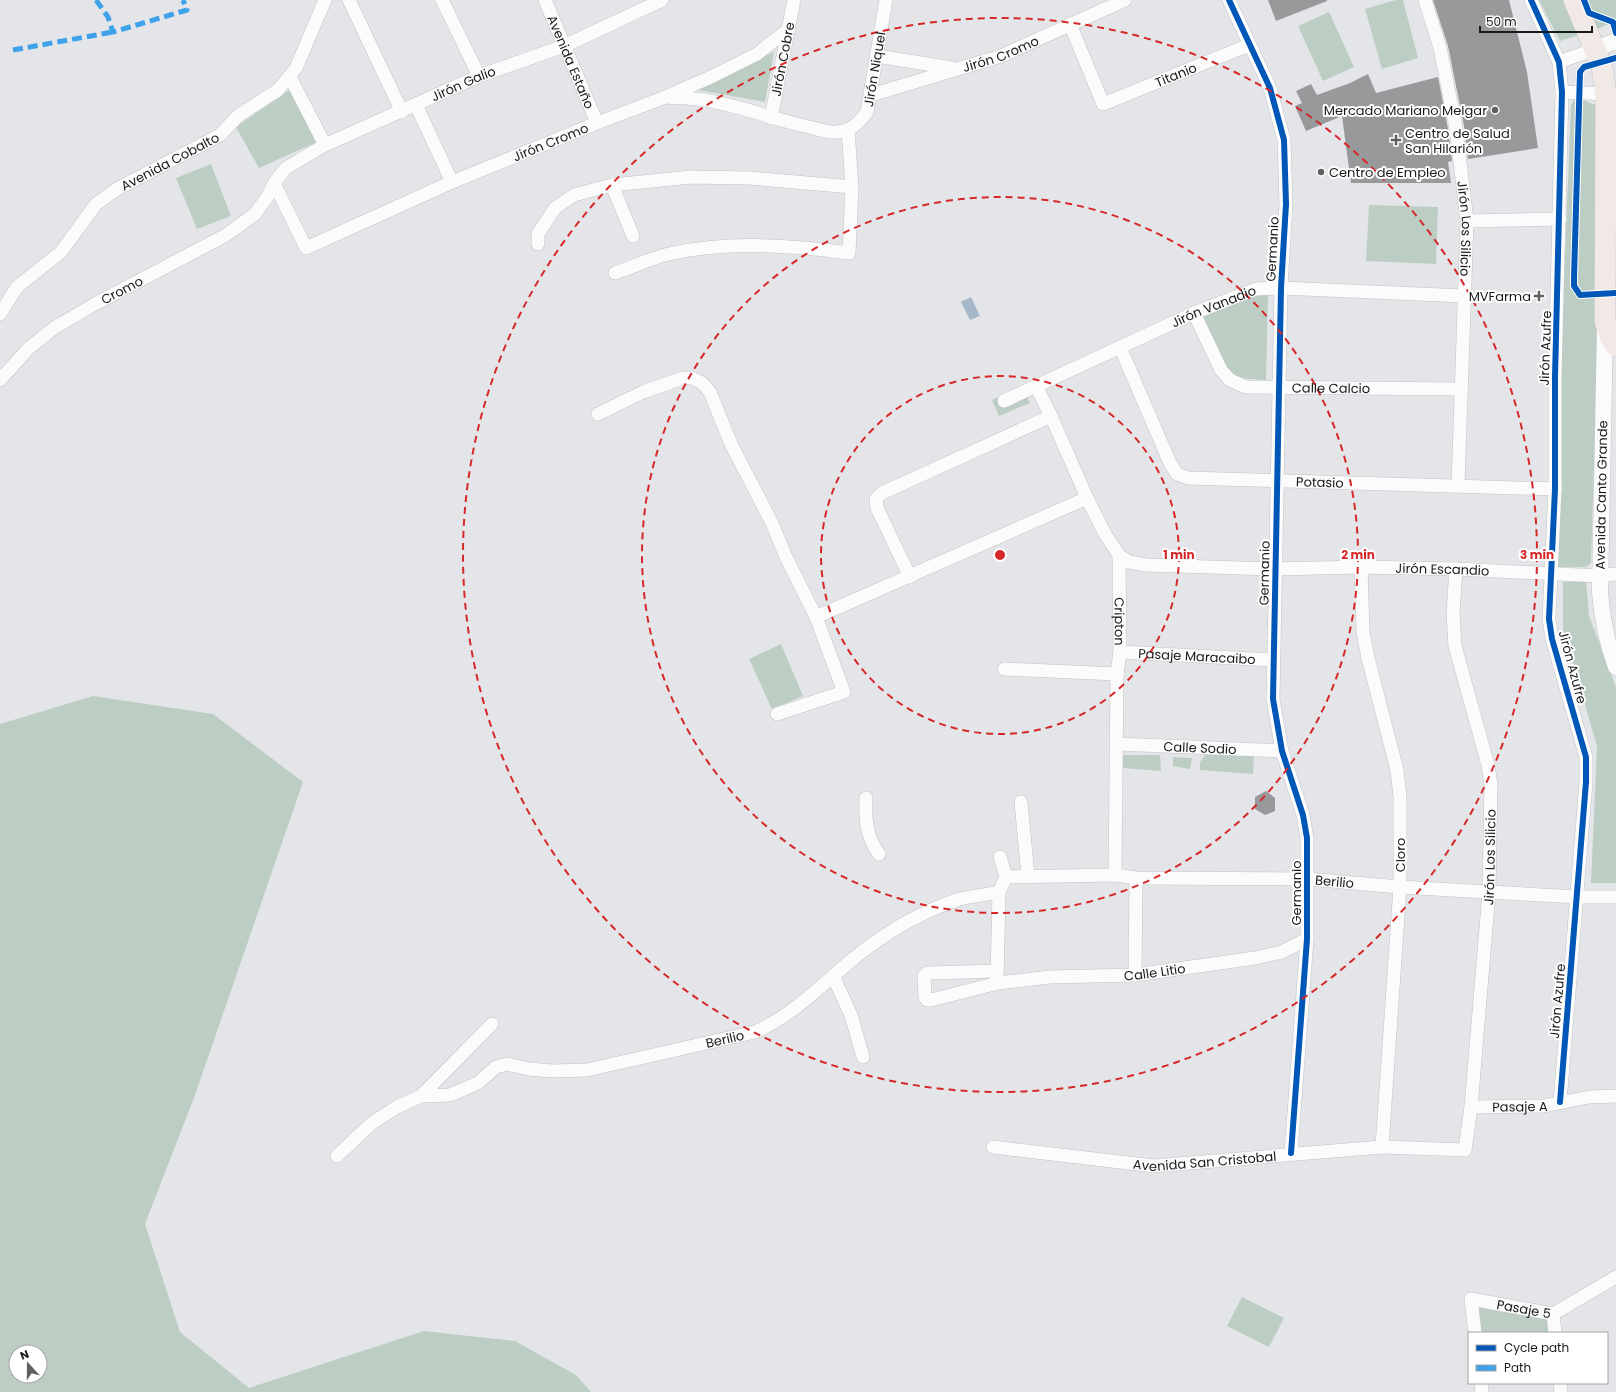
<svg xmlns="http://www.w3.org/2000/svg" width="1616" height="1392" viewBox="0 0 1616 1392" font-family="Poppins,sans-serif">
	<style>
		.green { fill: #bccdc4; fill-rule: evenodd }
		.water { fill: #a5b8c9 }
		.building { fill: #98999b }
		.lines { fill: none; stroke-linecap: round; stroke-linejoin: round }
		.minor-casing { stroke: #c3c3c5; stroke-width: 14 }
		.tertiary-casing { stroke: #c3c3c5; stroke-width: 17 }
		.primary-casing { stroke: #c3c3c5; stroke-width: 22 }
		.minor { stroke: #fbfbfc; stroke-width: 13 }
		.tertiary { stroke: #fbfbfc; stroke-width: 16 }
		.primary { stroke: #f0e9e6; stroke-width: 21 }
		.quiet { stroke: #3da2ea; stroke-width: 5; stroke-dasharray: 10 5; stroke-linecap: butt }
		.cycleway-casing { stroke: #fff; stroke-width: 8 }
		.cycleway { stroke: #0057b8; stroke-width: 6 }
		.ring { fill: none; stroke: #d62828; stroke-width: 2; stroke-dasharray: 7 5 }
		.poi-dot { fill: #5f6062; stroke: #fff; stroke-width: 1.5 }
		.labels { text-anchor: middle; stroke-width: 4; stroke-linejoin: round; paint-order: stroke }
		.street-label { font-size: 13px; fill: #18191a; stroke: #fff }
		.poi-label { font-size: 13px; fill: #18191a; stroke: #fff; text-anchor: end }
		.centre { fill: #d62828; stroke: #fff; stroke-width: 2 }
		.ring-label { font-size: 12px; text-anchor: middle; font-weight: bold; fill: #d62828; stroke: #fff; stroke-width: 4; stroke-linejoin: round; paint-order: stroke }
	</style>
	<rect width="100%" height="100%" fill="#e4e5e8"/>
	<path class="green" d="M1396 0H1403L1418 58 1382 69 1365 9Z
		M1539 0H1566L1582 34 1560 41Z
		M1584 0H1616V21L1597 29Z
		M1329 12 1354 67 1323 81 1298 26Z
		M774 52 765 102 693 89Z
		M291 89 319 141 259 168 236 127Z
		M1576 97 1595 105 1601 235 1591 563 1586 567H1558L1553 563 1571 105Z
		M211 164 231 216 197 229 176 178Z
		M1369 205 1438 207 1436 264 1366 261Z
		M1261 291 1268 295 1266 380 1237 378 1228 371 1195 309Z
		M1022 387 1030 403 999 416 992 400Z
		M1586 581 1589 616 1616 687V883H1591L1597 746 1563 630V582Z
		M781 644 803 696 772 709 749 659Z
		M93 696 213 714 303 782 195 1095 145 1224 180 1332 249 1388 424 1331 515 1341 576 1375 591 1392H0V724ZM16 1352H40V1376H16Z
		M1123 755H1160L1161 771 1123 768Z
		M1205 755H1252L1254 756 1253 774 1200 770V762Z
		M1173 757 1192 758 1190 769 1173 766Z
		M1242 1297 1284 1318 1269 1347 1227 1326Z
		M1478 1306 1545 1317 1550 1320 1551 1333H1477Z"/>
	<path class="water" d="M971 297 980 316 970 320 961 302Z"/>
	<path class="building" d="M1268 0H1327V1L1276 21Z
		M1433 0H1509L1527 72 1538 148 1468 159 1464 126 1448 46Z
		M1368 74 1376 93 1438 77 1448 129 1452 161 1448 162 1451 183H1351L1342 116 1306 131 1295 106 1302 103 1296 91 1311 84 1317 95 1350 83Z
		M1266 791 1275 798V811L1265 815 1255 809V797Z"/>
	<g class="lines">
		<defs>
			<g id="minor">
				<path d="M349 0 402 112"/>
				<path d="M442 0 479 76"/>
				<path id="s1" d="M545 0 597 123"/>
				<path d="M1229 0 1270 88 1284 140 1286 204 1281 288 1273 699 1282 751 1303 815 1307 838V939L1291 1153"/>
				<path id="s2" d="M1425 0 1440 48 1456 128 1467 221 1458 485"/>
				<path d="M1531 0 1559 62 1562 92 1555 377V489L1549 619 1552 639 1586 757V782L1560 1102"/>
				<path id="s3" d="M1070 24 1103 104 1249 45"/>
				<path d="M877 56 952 68"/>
				<path d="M1559 62 1595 49"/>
				<path d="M290 77 325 145"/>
				<path d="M1562 92 1606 94"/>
				<path id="s4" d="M871 95 1001 56 1125 0"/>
				<path id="s5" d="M671 98C717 96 761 116 805 126 815 128 829 134 838 132 852 130 859 123 867 112L886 0"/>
				<path d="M416 105 452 182"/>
				<path id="s6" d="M771 118 794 0"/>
				<path id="s7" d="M274 183 306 248 452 182 597 123 663 98 711 77 757 54 789 29"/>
				<path d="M612 185 633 236"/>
				<path d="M1467 221 1560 219"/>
				<path d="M538 244V234L555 208 574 195 612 185 691 177 749 178 852 187"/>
				<path d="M615 273C633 267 651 258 669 254 725 241 792 245 849 253L852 187 848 130"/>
				<path id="s8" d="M1194 313 1221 370 1230 380 1246 387 1461 389"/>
				<path id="s9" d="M0 314 17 287 61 252 96 204 117 189 220 135 238 116 278 90 296 68 325 0"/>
				<path id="s10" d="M1120 347 1170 463 1177 474 1188 478 1555 489"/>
				<path id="s11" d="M0 380 29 348 54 328 95 304 226 235 255 214 268 196 274 183 286 168 325 145 479 76 564 46 662 0"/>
				<path id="s12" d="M1036 386 1051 416 1087 498 1105 534 1119 555 1120 652 1117 674 1115 875"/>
				<path id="s13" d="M1004 401 1194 313 1256 289 1281 288 1464 296"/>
				<path d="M598 414 643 392 683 378H692L702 383 710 392 731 444 771 521 786 557 816 617 844 692 777 714"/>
				<path id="s14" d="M1119 555 1129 562 1146 565 1275 569 1361 567 1456 569 1600 576 1616 574"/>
				<path d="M1361 567 1363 632 1368 658 1397 770 1400 797V887L1382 1147"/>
				<path d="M910 577 877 508 876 499 882 493 1051 416"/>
				<path d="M816 617 1087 498"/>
				<path id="s15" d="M1120 652 1273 660"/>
				<path d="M1004 669 1117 674"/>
				<path id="s16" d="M1117 744 1282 751"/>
				<path d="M866 798C865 818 866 837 879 854"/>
				<path d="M1021 802 1028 876"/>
				<path id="s17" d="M1006 877 1115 875 1136 878 1308 879 1400 887 1577 897H1616"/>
				<path id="s18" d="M997 971 928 973 924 976 925 997 927 1000H931L998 983 1050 977 1135 975 1255 958 1282 952 1307 939"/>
				<path d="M1135 975 1136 878"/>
				<path d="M833 976 851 1015 863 1057"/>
				<path d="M997 979 999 892 1006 877 1000 857"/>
				<path id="s19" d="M421 1096 450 1095 478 1083 496 1067 507 1064 529 1069 552 1071 587 1070 755 1032C793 1015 822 985 854 958 885 933 922 911 960 899 972 896 986 895 999 892"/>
				<path id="s20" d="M1471 1107 1544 1106 1589 1097 1616 1096"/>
				<path id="s21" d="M993 1147 1154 1166 1382 1147 1465 1150 1471 1107 1489 892 1491 785 1488 765 1455 646 1453 614 1456 569"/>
				<path d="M337 1156 372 1123 397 1107 421 1096 492 1024"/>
				<path d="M1553 1314 1555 1333"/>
				<path id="s22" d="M1475 1333 1471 1299 1553 1314 1616 1277"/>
				<path d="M1481 1383 1482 1392"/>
				<path d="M1560 1383 1561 1392"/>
			</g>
			<path id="tertiary" d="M1595 49 1616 41
				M1605 327 1600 592C1602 618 1607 643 1616 667"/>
			<path id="primary" d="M1574 0 1602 67 1606 94 1605 321 1611 338 1616 346"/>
		</defs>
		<use href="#minor" class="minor-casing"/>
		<use href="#tertiary" class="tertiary-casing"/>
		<use href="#primary" class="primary-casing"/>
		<use href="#minor" class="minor"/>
		<use href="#tertiary" class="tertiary"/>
		<use href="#primary" class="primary"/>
		<path class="quiet" d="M96 0 108 17 113 32 187 10 183 0
			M13 50 113 32"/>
		<defs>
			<path id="cycleway" d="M1229 0 1270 88 1284 140 1286 204 1281 288 1273 699 1282 751 1303 815 1307 838V939L1291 1153
				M1531 0 1559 62 1562 92 1555 377V489L1549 619 1552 639 1586 757V782L1560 1102
				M1584 0 1589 13 1613 22 1616 33
				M1616 58 1584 67 1580 72 1574 277V286L1580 295 1616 293"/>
		</defs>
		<use href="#cycleway" class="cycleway-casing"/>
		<use href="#cycleway" class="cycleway"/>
	</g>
	<g class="ring">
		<circle cx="1000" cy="555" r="179"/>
		<circle cx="1000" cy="555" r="358"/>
		<circle cx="1000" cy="555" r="537"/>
	</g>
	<g class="poi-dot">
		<circle cx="1495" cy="110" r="4"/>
		<path d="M1394 134h4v4h4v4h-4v4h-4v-4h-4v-4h4z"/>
		<circle cx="1321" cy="172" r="4"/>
		<path d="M1537 290h4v4h4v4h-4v4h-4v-4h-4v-4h4z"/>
	</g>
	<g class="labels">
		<g class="street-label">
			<text dy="5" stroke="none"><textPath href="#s4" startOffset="136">Jirón Cromo</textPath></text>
			<text dy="5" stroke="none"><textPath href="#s6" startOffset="60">Jirón Cobre</textPath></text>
			<text dy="5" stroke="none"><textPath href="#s1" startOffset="67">Avenida Estaño</textPath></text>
			<text dy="5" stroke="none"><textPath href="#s5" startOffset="251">Jirón Niquel</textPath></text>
			<text dy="5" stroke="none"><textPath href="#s3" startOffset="165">Titanio</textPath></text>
			<text dy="5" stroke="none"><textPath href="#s11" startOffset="559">Jirón Galio</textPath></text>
			<text dy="5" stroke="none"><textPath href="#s7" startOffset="339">Jirón Cromo</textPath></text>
			<text dy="5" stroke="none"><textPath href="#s9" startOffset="233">Avenida Cobalto</textPath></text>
			<text dy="5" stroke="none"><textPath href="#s2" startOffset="233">Jirón Los Silicio</textPath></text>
			<text transform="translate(1272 249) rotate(-87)" y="5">Germanio</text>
			<text dy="5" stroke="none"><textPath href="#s11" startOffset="153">Cromo</textPath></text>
			<text dy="5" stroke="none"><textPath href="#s13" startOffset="230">Jirón Vanadio</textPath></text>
			<text transform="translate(1545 348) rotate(-88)" y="5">Jirón Azufre</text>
			<text dy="5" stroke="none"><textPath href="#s8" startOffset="179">Calle Calcio</textPath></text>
			<text dy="5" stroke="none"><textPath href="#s10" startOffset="283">Potasio</textPath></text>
			<text transform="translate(1601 495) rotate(-89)" y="5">Avenida Canto Grande</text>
			<text dy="5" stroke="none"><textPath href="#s14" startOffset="326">Jirón Escandio</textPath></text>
			<text transform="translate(1264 573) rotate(-89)" y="5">Germanio</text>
			<text dy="5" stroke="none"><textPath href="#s12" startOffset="255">Cripton</textPath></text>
			<text dy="5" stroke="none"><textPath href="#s15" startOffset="77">Pasaje Maracaibo</textPath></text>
			<text transform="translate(1573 667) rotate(75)" y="5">Jirón Azufre</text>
			<text dy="5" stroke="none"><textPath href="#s16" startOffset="83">Calle Sodio</textPath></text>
			<text transform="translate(1400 855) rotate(-90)" y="5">Cloro</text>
			<text dy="5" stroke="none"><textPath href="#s21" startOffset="768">Jirón Los Silicio</textPath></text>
			<text dy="5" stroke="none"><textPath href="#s17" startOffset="329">Berilio</textPath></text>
			<text transform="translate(1296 893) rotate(-90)" y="5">Germanio</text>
			<text dy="5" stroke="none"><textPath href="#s18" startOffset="329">Calle Litio</textPath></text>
			<text transform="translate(1557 1001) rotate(-85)" y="5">Jirón Azufre</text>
			<text dy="5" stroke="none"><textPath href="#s19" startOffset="317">Berilio</textPath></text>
			<text dy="5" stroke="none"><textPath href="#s20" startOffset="49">Pasaje A</textPath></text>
			<text dy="5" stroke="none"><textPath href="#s21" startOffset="213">Avenida San Cristobal</textPath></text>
			<text dy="5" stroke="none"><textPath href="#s22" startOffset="88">Pasaje 5</textPath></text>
		</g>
		<g class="poi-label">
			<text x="1487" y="115">Mercado Mariano Melgar</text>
			<text x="1405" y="138" text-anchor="start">Centro de Salud<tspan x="1405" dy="15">San Hilarión</tspan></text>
			<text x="1329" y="177" text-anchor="start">Centro de Empleo</text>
			<text x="1531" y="301">MVFarma</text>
		</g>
	</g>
	<circle cx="1000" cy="555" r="6" class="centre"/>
	<g class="ring-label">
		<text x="1179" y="559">1 min</text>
		<text x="1358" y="559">2 min</text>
		<text x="1537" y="559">3 min</text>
	</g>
	<rect x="1468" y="1332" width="140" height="52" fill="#ffffff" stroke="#a3a3a3"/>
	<rect x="1476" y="1345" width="20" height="6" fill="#0057b8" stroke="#a3a3a3"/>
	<text x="1504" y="1352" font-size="12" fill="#18191a">Cycle path</text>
	<rect x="1476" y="1365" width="20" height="6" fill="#3da2ea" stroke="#a3a3a3"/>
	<text x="1504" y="1372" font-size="12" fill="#18191a">Path</text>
	<g transform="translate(28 1364) rotate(339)"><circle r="19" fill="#ffffff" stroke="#a3a3a3"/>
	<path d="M0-3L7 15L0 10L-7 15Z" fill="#5f6062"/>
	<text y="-6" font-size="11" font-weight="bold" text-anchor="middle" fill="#18191a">N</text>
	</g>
	<path d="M1480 26v6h112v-6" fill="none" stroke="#18191a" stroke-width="2"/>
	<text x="1486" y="26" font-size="12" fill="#18191a" stroke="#ffffff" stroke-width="3" paint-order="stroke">50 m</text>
</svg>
